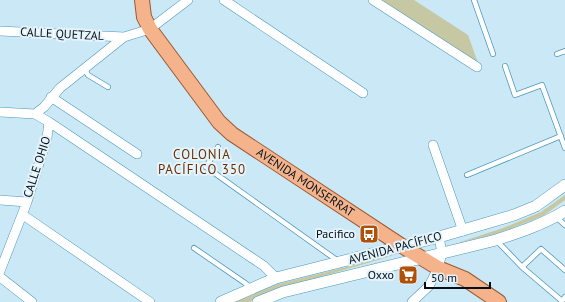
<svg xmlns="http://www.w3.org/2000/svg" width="565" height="302" viewBox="0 0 565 302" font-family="'PT Sans',sans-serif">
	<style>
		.green { fill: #c6c7a3 }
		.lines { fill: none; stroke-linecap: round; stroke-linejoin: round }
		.service-casing { stroke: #4b99ba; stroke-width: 6 }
		.minor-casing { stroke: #4b99ba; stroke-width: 10 }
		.tertiary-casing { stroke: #4b99ba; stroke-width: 12 }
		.primary-casing { stroke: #9b5932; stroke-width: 16 }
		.service { stroke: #fff; stroke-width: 4.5 }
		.minor { stroke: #fff; stroke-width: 9 }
		.tertiary { stroke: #fff; stroke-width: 11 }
		.primary { stroke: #f5b38c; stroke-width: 14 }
		.labels { text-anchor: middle; stroke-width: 4; stroke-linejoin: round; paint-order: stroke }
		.street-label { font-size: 12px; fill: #00101a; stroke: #e5f3fa }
		.poi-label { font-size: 12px; fill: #00101a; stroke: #e5f3fa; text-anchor: end }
		.neighbourhood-label { font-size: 13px; letter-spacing: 1px; fill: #692d01; stroke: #e5f3fa }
	</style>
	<rect width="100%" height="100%" fill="#cbe8f7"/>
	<path class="green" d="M380 0H414L468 35 478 63Z
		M565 195V200L543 216 496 234 457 243 503 228 541 212Z
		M398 254 280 289 249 302H236L278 284Z"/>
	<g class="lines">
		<defs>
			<path id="service" d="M474 0 493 54
				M557 54 565 51
				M505 66 515 95 542 85 565 148
				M85 69 88 75 108 87
				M218 147 206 167 338 261
				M467 175 561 136
				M556 217 565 225
				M497 241 522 267 562 301 565 297
				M194 248 245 283 251 288
				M522 267 541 249 565 270"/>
			<path id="minor" d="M224 0 363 93
				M373 0 477 67
				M0 31 124 37
				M51 97 137 154
				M0 112 35 114 49 122 47 138 27 202 0 271
				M35 114 44 107 60 88 124 37 150 29 188 0
				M49 122 264 266 276 278
				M433 145 463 231
				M0 200 27 202
				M23 215 150 302
				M0 277 32 302
				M412 302 429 286 438 268 442 253 439 237"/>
			<path id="tertiary" d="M221 302 276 278 439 237 514 215 536 206 565 185
				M258 302 283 292 496 240C520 232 544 224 565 211"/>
			<g id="primary">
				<path id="s1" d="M142 0 144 17 150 29 219 122 232 134 402 246 438 268 465 279 499 302"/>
			</g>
		</defs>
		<use href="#service" class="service-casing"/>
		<use href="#minor" class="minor-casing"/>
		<use href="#tertiary" class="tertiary-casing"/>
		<use href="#primary" class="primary-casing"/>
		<use href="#service" class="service"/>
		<use href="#minor" class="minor"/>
		<use href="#tertiary" class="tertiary"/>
		<use href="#primary" class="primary"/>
	</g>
	<defs>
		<symbol id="bus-square" viewBox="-11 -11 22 22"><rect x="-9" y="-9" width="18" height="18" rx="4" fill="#b05107" stroke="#e5f3fa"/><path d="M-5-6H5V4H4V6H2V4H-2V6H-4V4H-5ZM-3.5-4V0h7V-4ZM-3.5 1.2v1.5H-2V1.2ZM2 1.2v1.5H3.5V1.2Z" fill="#fff"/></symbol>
		<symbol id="supermarket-square" viewBox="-11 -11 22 22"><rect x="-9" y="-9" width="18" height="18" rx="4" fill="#b05107" stroke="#e5f3fa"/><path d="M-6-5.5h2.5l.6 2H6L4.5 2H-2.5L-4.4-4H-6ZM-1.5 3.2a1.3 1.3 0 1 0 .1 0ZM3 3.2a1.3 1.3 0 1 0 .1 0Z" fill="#fff"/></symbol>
	</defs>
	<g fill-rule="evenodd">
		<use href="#bus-square" x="358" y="223" width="22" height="22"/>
		<use href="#supermarket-square" x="397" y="264" width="22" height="22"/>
	</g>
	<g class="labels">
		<g class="street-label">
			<text transform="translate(62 34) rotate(3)" y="4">CALLE QUETZAL</text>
			<text transform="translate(37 167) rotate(-72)" y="4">CALLE OHIO</text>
			<text dy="4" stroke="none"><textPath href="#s1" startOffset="252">AVENIDA MONSERRAT</textPath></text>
			<text transform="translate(395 248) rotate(-15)" y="4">AVENIDA PACÍFICO</text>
		</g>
		<g class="poi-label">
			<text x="355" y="238">Pacifico</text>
			<text x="394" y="279">Oxxo</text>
		</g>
		<g class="neighbourhood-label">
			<text x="202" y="159">COLONIA<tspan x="202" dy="15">PACÍFICO 350</tspan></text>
		</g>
	</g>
	<path d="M425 282v6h65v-6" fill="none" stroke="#00101a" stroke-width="2"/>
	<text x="431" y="282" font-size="12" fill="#00101a" stroke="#e5f3fa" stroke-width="3" paint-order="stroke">50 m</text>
</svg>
